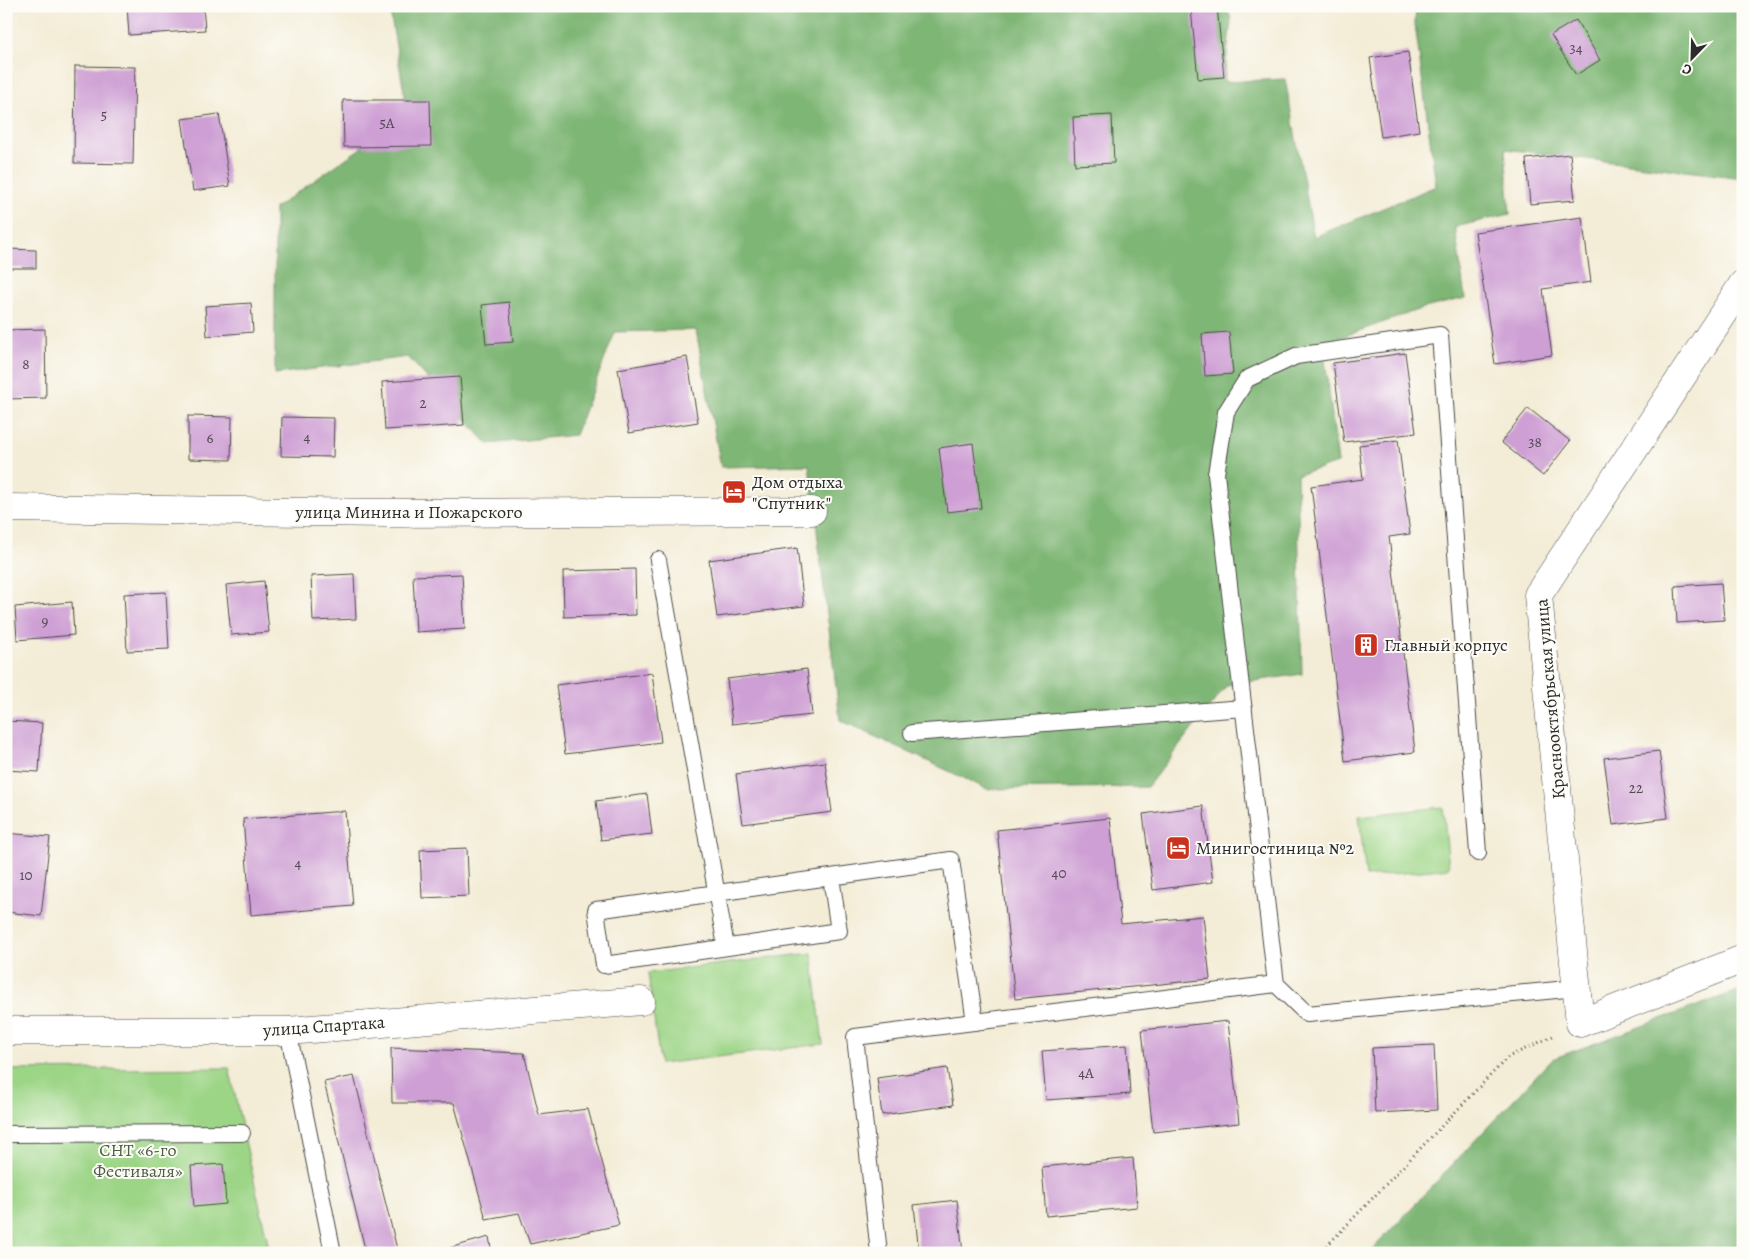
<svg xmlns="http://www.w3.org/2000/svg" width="1749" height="1259" viewBox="0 0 1749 1259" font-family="Alegreya,serif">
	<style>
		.green { fill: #9dd587; stroke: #648059 }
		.forest { fill: #7eb674; stroke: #547050 }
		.building { fill: #ce9fd4 }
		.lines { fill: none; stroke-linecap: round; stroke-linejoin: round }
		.service-casing { stroke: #494845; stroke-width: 18 }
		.minor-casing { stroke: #494845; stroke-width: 29 }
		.path { stroke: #494845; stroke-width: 3; stroke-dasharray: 1 4; stroke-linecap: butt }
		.service { stroke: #fff; stroke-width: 16 }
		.minor { stroke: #fff; stroke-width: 28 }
		.labels { text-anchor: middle; stroke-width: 4; stroke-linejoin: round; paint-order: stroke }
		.number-label { font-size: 15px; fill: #544855 }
		.poi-label { font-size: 18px; fill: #2b2b2b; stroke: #fdfcf7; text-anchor: start }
		.street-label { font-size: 18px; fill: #2b2b2b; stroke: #fdfcf7 }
		.park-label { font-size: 18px; fill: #4d5e47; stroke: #fdfcf7 }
	</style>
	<rect width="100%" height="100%" fill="#fdfcf7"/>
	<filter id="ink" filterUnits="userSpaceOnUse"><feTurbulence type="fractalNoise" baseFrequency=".02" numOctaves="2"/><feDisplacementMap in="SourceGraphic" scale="10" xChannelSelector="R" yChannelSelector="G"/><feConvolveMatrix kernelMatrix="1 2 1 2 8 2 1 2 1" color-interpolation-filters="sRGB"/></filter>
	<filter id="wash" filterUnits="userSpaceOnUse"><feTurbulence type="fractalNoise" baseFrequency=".0096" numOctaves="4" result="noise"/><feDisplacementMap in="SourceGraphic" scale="20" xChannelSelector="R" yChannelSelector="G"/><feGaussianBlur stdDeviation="1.12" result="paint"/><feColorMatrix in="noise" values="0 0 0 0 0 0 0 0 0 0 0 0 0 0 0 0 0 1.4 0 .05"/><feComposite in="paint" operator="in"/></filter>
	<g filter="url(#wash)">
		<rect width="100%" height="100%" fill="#f3ecd6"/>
		<path class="green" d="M1443 807 1449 868 1366 877 1359 816Z
			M812 953 823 1044 660 1064 648 973Z
			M229 1068 270 1253H6V1070Z"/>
		<path class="forest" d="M389 6H1226L1231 19 1224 82 1285 79 1314 237 1436 186 1415 24 1416 6H1743V178L1505 149 1510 214 1455 227 1465 298 1420 309 1323 344 1338 463 1297 475 1302 674 1227 685 1147 787 987 789 840 720 809 465 721 467 696 330 615 332 575 435 488 444 408 357 275 374V208L408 115Z
			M1743 989V1253H1369L1552 1059Z"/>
		<g id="blocks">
			<path class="building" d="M127 6H203L205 30 129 35Z
				M1217 6 1224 77 1198 79 1191 9Z
				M1576 20 1600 60 1576 75 1551 35Z
				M1408 52 1419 131 1381 137 1370 58Z
				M75 66 135 67 133 164 74 163Z
				M343 100H430L431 146 344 147Z
				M219 114 230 186 193 191 182 119Z
				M1112 115 1114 163 1075 165 1073 117Z
				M1570 154 1575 200 1530 204 1526 159Z
				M1582 217 1591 282 1543 289 1552 355 1495 364 1475 232Z
				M7 249 36 250V268H7Z
				M509 302 513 342 486 344 482 305Z
				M251 303 253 332 207 336 205 306Z
				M45 329 46 398 6 399V330Z
				M1229 332 1233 374 1205 376 1202 334Z
				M1405 353 1416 433 1344 442 1333 363Z
				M687 357 698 422 629 433 618 369Z
				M460 377 464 425 385 430 382 382Z
				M1528 408 1570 441 1543 476 1501 442Z
				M188 416 232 417 231 460 188 459Z
				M282 417 334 418 333 457 281 456Z
				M1398 440 1410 534 1389 537 1415 752 1345 761 1311 486 1363 479 1359 445Z
				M973 443 981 508 947 512 939 448Z
				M797 548 804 606 717 617 709 560Z
				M635 569 636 615 564 617 563 571Z
				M354 574 356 619 313 621 311 576Z
				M462 574 465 629 416 632 413 576Z
				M264 581 269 632 231 635 226 585Z
				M1721 583 1724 620 1677 623 1675 586Z
				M166 592 169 649 127 651 124 594Z
				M72 602 74 635 17 640 15 607Z
				M807 669 812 715 732 724 727 679Z
				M652 673 661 742 565 754 556 685Z
				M6 721 42 723 39 772 6 770Z
				M1659 751 1668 818 1613 825 1604 758Z
				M825 762 832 812 743 824 736 774Z
				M647 794 652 834 601 840 596 801Z
				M1203 806 1213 882 1153 890 1143 814Z
				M345 811 353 906 251 915 243 819Z
				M1110 818 1121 924 1203 916 1210 979 1015 999 997 830Z
				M6 833 50 837 41 916 6 912Z
				M467 848 469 896 422 898 420 850Z
				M1228 1021 1239 1123 1153 1132 1142 1030Z
				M1127 1045 1130 1094 1046 1100 1042 1051Z
				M1434 1045 1437 1110 1375 1113 1372 1048Z
				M391 1048 524 1053 539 1115 588 1109 619 1225 530 1244 519 1213 486 1219 454 1103H392Z
				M947 1068 953 1105 882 1115 877 1078Z
				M354 1076 398 1253H366L324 1082Z
				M1133 1158 1137 1207 1046 1216 1042 1167Z
				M223 1164 226 1204 194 1207 191 1166Z
				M957 1200 963 1253H919L914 1205Z
				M489 1237 492 1253H436L435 1252Z"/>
		</g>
	</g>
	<g filter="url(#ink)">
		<use href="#blocks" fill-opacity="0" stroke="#494845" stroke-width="1"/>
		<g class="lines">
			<defs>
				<path id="service" d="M658 560 726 947
					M912 733 1244 708
					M1478 853 1440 335 1296 356 1247 379 1226 412 1216 474 1276 984 1307 1014 1577 988
					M831 877 839 931 604 965 596 910C715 893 833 876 951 860L975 1022
					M288 1031 333 1253
					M6 1134 242 1133
					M879 1253 855 1037 1276 984"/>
				<path id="minor" d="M1743 284 1538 595 1580 1023 1743 959
					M6 508 388 513 812 511
					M6 1031H288L641 1001"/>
			</defs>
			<use href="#service" class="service-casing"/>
			<use href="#minor" class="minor-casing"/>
			<path class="path" d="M1320 1253 1508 1057 1555 1035"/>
			<use href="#service" class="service"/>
			<use href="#minor" class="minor"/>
		</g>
	</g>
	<defs>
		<symbol id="hotel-square" viewBox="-11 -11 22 22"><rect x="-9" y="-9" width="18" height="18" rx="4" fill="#c8321e" stroke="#fdfcf7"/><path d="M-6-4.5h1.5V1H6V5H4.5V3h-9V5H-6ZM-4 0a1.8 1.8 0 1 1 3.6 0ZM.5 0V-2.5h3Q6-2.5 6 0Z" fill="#fff"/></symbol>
		<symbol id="building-square" viewBox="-11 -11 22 22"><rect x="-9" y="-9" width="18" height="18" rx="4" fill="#c8321e" stroke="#fdfcf7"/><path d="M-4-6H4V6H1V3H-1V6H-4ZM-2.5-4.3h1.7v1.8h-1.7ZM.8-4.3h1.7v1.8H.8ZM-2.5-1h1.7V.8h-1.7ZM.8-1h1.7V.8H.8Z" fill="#fff"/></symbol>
	</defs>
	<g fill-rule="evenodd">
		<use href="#hotel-square" x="720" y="478" width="28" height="28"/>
		<use href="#building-square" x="1352" y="631" width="28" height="28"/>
		<use href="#hotel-square" x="1164" y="834" width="28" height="28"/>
	</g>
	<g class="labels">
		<g class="number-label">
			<text x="1576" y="53">34</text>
			<text x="104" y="120">5</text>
			<text x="387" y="128">5А</text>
			<text x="26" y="369">8</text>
			<text x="423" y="408">2</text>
			<text x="307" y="442">4</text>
			<text x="210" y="443">6</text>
			<text x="1535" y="447">38</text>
			<text x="45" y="626">9</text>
			<text x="1636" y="793">22</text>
			<text x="298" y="868">4</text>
			<text x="1059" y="878">40</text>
			<text x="26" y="880">10</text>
			<text x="1086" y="1078">4А</text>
		</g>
		<g class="poi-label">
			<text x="752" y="488">Дом отдыха<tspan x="752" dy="21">"Спутник"</tspan></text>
			<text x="1384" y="651">Главный корпус</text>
			<text x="1196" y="854">Минигостиница №2</text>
		</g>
		<g class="street-label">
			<text x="409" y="518">улица Минина и Пожарского</text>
			<text transform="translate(1550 699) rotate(-95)" y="6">Краснооктябрьская улица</text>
			<text transform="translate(324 1026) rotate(-4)" y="6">улица Спартака</text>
		</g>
		<g class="park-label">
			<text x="138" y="1156">СНТ «6-го<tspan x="138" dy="21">Фестиваля»</tspan></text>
		</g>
	</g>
	<rect width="1749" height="1259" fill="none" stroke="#fdfcf7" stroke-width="25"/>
	<g transform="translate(1692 58) rotate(203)" stroke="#fdfcf7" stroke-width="4" paint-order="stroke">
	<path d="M0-4L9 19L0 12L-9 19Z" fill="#2b2b2b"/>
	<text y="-8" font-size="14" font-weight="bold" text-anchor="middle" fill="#2b2b2b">С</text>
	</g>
</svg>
